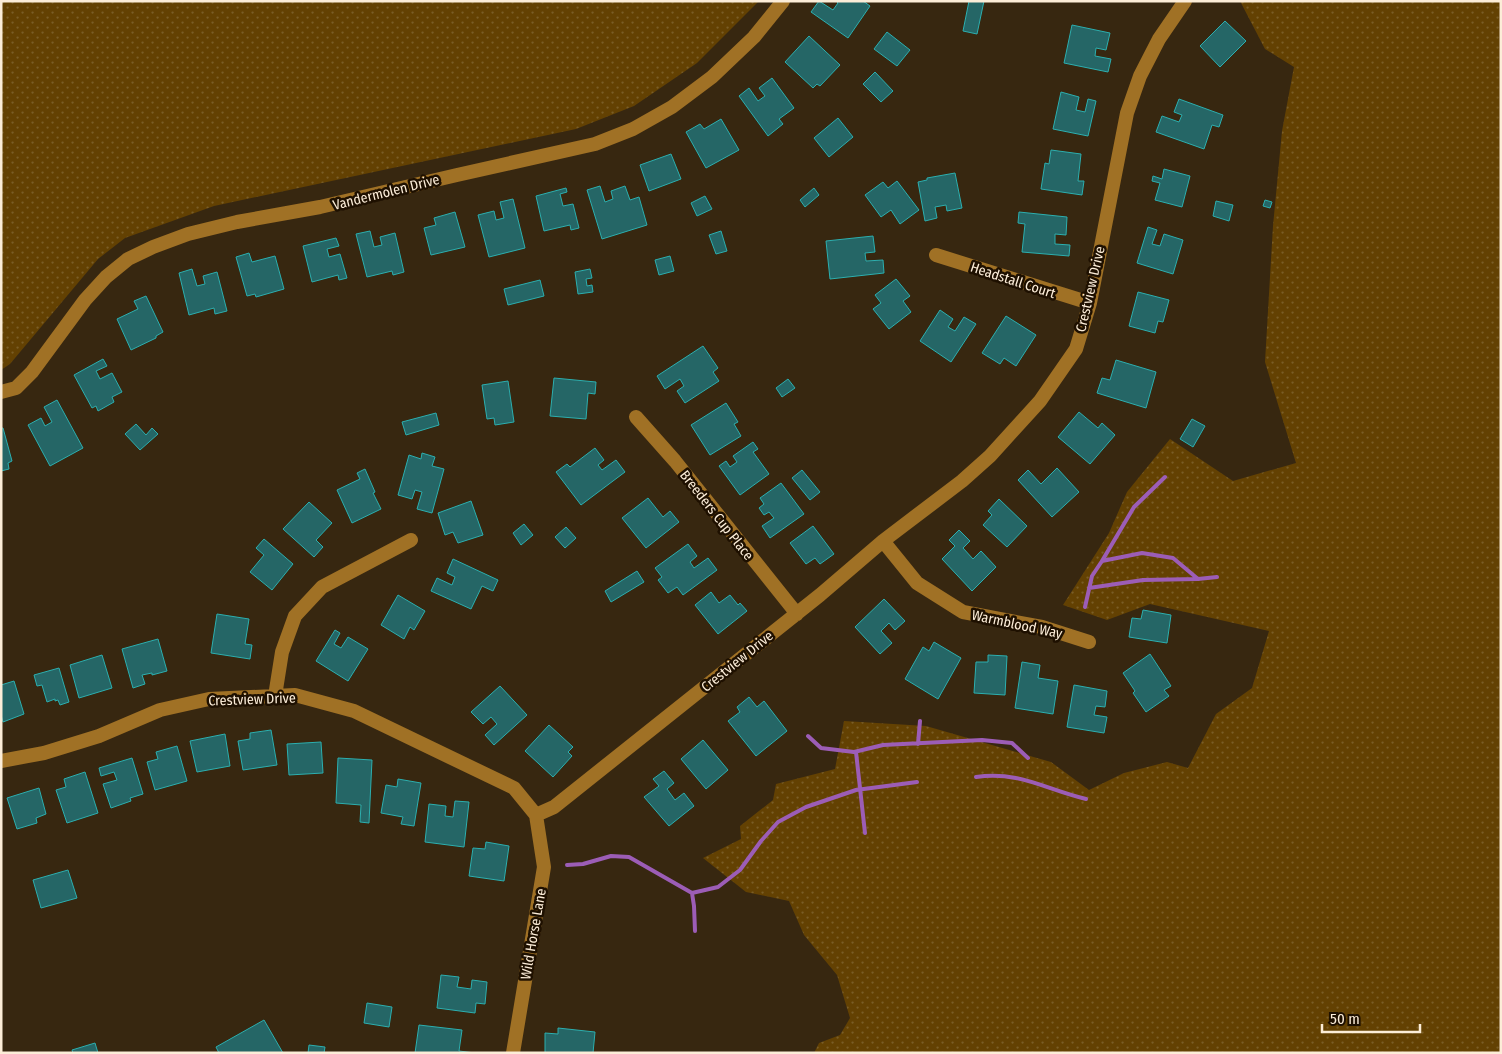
<svg xmlns="http://www.w3.org/2000/svg" width="1502" height="1054" viewBox="0 0 1502 1054" font-family="'Fira Sans Condensed',sans-serif">
	<style>
		.grass { fill: url(#grass-dots) }
		.lines { fill: none; stroke-linecap: round; stroke-linejoin: round }
		.stream { stroke: #9c5db6; stroke-width: 4 }
		.building { fill: #256666; stroke: #2cafaf }
		.minor { stroke: #a07125; stroke-width: 14 }
		.labels { text-anchor: middle; stroke-width: 5; stroke-linejoin: round; paint-order: stroke }
		.street-label { font-size: 14px; fill: #fcedd8; stroke: #1e1000 }
	</style>
	<defs>
		<pattern id="grass-dots" width="8" height="8" patternUnits="userSpaceOnUse" patternTransform="scale(1.25)"><rect width="8" height="8" fill="#634102"/><path d="M2 2h.1M6 6h.1" fill="none" stroke="#7a5d26" stroke-width="1.8" stroke-linecap="round"/></pattern>
	</defs>
	<rect width="100%" height="100%" fill="#372710"/>
	<path class="grass" d="M1 1H759L697 63 634 106 576 129 214 206 125 238 98 259 10 364 1 370Z
		M1240 1H1501V1053H814L819 1043 840 1035 850 1018 837 975 804 935 789 901 746 892 703 858 741 839 740 826 773 800 776 784 835 769 844 721 926 726 1051 762 1089 790 1124 773 1167 762 1188 768 1216 714 1252 688 1269 631 1150 604 1107 620 1063 605 1109 533 1127 492 1170 439 1233 481 1296 463 1265 362 1273 226 1282 131 1294 67 1265 49Z"/>
	<g class="lines">
		<path class="stream" d="M1102 561 1134 507 1165 477
			M1089 588 1143 580 1198 579
			M1085 607 1092 576 1102 561 1142 553 1173 558 1198 579 1217 577
			M808 736 821 748 854 752 883 745 982 740 1012 743 1028 758
			M918 744 920 721
			M856 752 865 833
			M976 777C1020 771 1044 789 1086 799
			M567 865 583 864 611 856 629 857 692 893 718 887 740 870 761 841 778 822 806 807 856 790 917 782
			M692 893 694 906 695 931"/>
	</g>
	<path class="building" d="M819 1 833 10 838 3 836 1H863L870 6 848 38 811 12Z
		M969 1H984L977 34 963 31Z
		M1225 21 1246 41 1220 67 1200 46Z
		M1072 25 1110 33 1106 50 1096 48 1095 56 1111 59 1108 72 1064 63Z
		M887 32 910 50 897 66 874 49Z
		M809 36 840 65 820 86 817 84 813 88 785 62Z
		M875 72 893 91 881 102 863 84Z
		M772 78 794 108 779 119 783 124 768 136 739 96 749 88 758 101 765 96 759 88Z
		M1061 92 1079 97 1076 110 1085 112 1088 99 1096 101 1088 136 1053 129Z
		M1179 99 1223 115 1219 127 1212 125 1204 149 1156 132 1162 116 1179 122 1182 115 1174 112Z
		M838 118 853 137 829 157 814 138Z
		M721 119 739 150 706 168 686 132 700 124 704 129Z
		M1051 150 1081 154 1078 181H1084L1082 195 1041 189 1045 163 1049 164Z
		M671 154 681 179 649 191 640 165Z
		M1164 169 1190 176 1182 207 1155 200 1160 183 1152 181 1153 176 1162 179Z
		M955 173 962 208 947 211 946 205 935 207 937 218 925 221 918 182 927 180V178Z
		M897 181 919 210 900 224 891 210 881 217 865 195 883 182 888 188Z
		M600 186 605 202 613 199 611 191 625 186 630 200 639 197 647 225 602 239 587 190Z
		M566 188 567 192 560 194 563 206 573 204 579 228 571 230 570 225 544 231 536 196Z
		M814 188 819 195 805 207 800 200Z
		M705 196 712 209 697 216 691 203Z
		M513 199 525 248 489 257 478 215 494 211 496 220 504 218 500 202Z
		M1265 200 1272 202 1270 208 1263 206Z
		M1216 201 1233 205 1229 221 1213 216Z
		M455 212 465 247 431 255 424 228 436 225 434 218Z
		M1019 212 1067 217 1066 235 1055 234V244L1070 245 1069 256 1022 252 1025 224 1018 223Z
		M1148 227 1157 230 1152 244 1160 246 1164 234 1183 240 1173 274 1137 263Z
		M370 231 374 247 382 245 380 237 395 233 404 272 393 275 392 271 367 277 356 234Z
		M721 231 727 251 716 254 709 235Z
		M873 236 875 252 865 253 866 261 883 260 884 273 830 279 826 241Z
		M336 238 339 246 327 249 329 257 340 254 347 278 339 280 338 275 312 282 303 246Z
		M249 253 252 262 275 256 284 289 256 297 255 294 247 296 236 257Z
		M670 256 674 271 659 275 655 260Z
		M192 269 197 286 205 284 203 276 217 272 227 311 215 314 214 308 189 315 179 273Z
		M590 269 592 278 586 279 587 286 592 285 593 292 578 294 575 272Z
		M896 279 910 296 903 301 911 312 889 329 873 309 881 303 875 295Z
		M540 280 544 296 508 305 504 289Z
		M1138 292 1169 300 1163 322 1158 321 1155 333 1129 326Z
		M146 296 163 332 156 336V338L131 350 117 319 138 309 134 301Z
		M940 310 953 319 948 327 955 331 964 317 976 324 951 362 920 341Z
		M1006 316 1036 335 1016 366 1004 358 1000 364 982 353Z
		M703 346 718 368 713 372 719 381 685 403 677 391 684 386 680 379 665 389 657 376Z
		M103 359 107 366 96 371 100 379 112 373 122 392 112 397 114 402 98 411 96 406 92 408 74 375Z
		M1116 360 1156 372 1146 408 1097 393 1102 378 1110 380Z
		M554 378 596 382 595 394 588 393 586 419 550 416Z
		M788 379 795 388 782 397 776 388Z
		M508 381 514 422 495 425 494 418 487 419 482 385Z
		M57 400 83 448 50 466 28 425 41 418 45 426 52 422 44 407Z
		M726 403 738 422 734 424 741 436 710 455 691 425Z
		M1079 412 1098 428 1102 423 1115 435 1090 464 1058 437Z
		M436 413 439 425 406 435 402 422Z
		M1192 419 1205 426 1193 447 1180 439Z
		M136 424 146 435 152 428 158 434 140 450 125 434Z
		M1 428H3L12 461 8 463 9 469 1 471Z
		M753 442 758 449 753 452 769 474 740 495 719 466 726 461 730 467 737 462 733 456Z
		M595 448 604 460 598 465 602 470 616 460 625 472 581 505 556 472 567 464 570 467Z
		M422 453 435 457 432 466 444 469 432 513 417 509 422 492 415 490 412 499 398 495 409 455 421 459Z
		M1057 468 1079 492 1052 517 1018 480 1028 470 1041 484Z
		M365 469 375 492 373 493 381 509 352 523 337 490 360 479 357 473Z
		M802 470 820 492 810 500 792 478Z
		M781 483 804 514 770 538 762 526 774 518 769 512 764 515 759 508 764 504 760 498Z
		M648 498 663 517 670 511 679 522 646 548 622 518Z
		M999 499 1027 526 1007 547 983 525 992 515 988 511Z
		M471 501 483 535 458 543 453 532 445 535 438 513Z
		M309 502 332 523 316 540 323 547 314 557 283 529Z
		M524 524 533 535 521 545 513 533Z
		M813 526 834 554 820 564 815 558 806 564 790 543Z
		M566 527 576 538 565 548 555 537Z
		M959 530 970 541 963 548 973 559 981 551 996 567 972 591 942 559 955 546 949 540Z
		M264 539 293 564 272 590 250 572 264 555 256 548Z
		M688 544 697 556 690 562 694 568 708 558 717 570 683 595 677 587 668 593 658 580 662 577 655 568Z
		M453 559 498 580 493 591 482 586 471 609 431 591 437 578 452 585 455 577 447 573Z
		M637 571 644 582 611 602 605 591Z
		M711 592 719 603 730 595 738 605 740 603 747 611 718 634 695 605Z
		M398 595 425 611 414 630 410 627 404 639 381 625Z
		M884 599 905 621 895 630 889 623 881 631 892 643 880 654 855 627Z
		M1143 610 1171 615 1167 643 1129 637 1132 618 1141 619Z
		M217 614 249 619 245 644 252 645 250 659 211 653Z
		M335 630 340 633 334 644 341 648 348 637 368 649 348 681 316 661Z
		M158 639 167 671 152 675V673L142 675 145 684 133 688 122 649Z
		M934 642 961 658 938 699 905 679 923 647 929 651Z
		M1150 654 1171 686 1164 690 1169 696 1146 712 1133 693 1135 691 1123 673Z
		M102 655 112 688 79 698 70 665Z
		M988 655 1007 656 1005 695 974 693 976 662H988Z
		M1022 662 1040 665 1038 678 1058 681 1053 714 1015 708Z
		M59 668 69 702 60 705 58 700 55 701V699L47 702 42 685 37 686 34 675Z
		M14 681 24 714 3 722 1 715V685Z
		M1074 685 1107 691 1105 707 1096 706 1094 715 1107 717 1104 733 1067 727Z
		M500 686 527 715 494 745 485 735 497 724 491 717 483 724 471 712Z
		M749 697 757 707 764 701 787 731 756 756 728 721 740 712 737 707Z
		M549 725 573 747 568 752 572 756 553 777 525 751Z
		M271 730 277 765 243 770 238 741 250 739V733Z
		M225 734 230 766 197 772 190 741Z
		M703 740 728 770 706 789 681 759Z
		M321 742 323 773 289 775 287 744Z
		M177 746 187 781 155 790 147 762 158 759 156 752Z
		M132 758 143 794 130 798 131 801 111 808 103 784 117 780 114 772 101 776 99 768Z
		M338 758 372 760 369 823 360 822 361 805 336 803Z
		M664 771 674 783 667 789 675 800 684 793 694 806 669 826 644 797 659 786 653 779Z
		M85 772 98 813 67 823 56 790 66 787 64 779Z
		M398 779 421 783 414 826 401 824 403 817 381 813 386 785 397 787Z
		M39 788 46 814 36 818 37 823 17 829 7 798Z
		M455 801 469 802 464 847 425 842 429 804 446 806 445 816 453 817Z
		M486 842 509 846 504 881 469 876 473 848 485 849Z
		M68 870 77 898 41 908 33 880Z
		M441 975 459 977 457 987 471 989 472 980 487 982 485 1004 476 1003 475 1013 437 1008Z
		M367 1003 392 1007 389 1027 364 1023Z
		M264 1020 283 1053H219L216 1047Z
		M419 1025 462 1030 459 1051 475 1053H415Z
		M558 1028 595 1032 593 1053H545V1033L558 1034Z
		M95 1043 98 1053H73L72 1050Z
		M309 1045 325 1047 324 1053H308Z"/>
	<g class="lines">
		<path class="minor" d="M936 255 1090 303
			M1 392 16 388 32 372 85 300 106 277 128 259 153 247 188 234 237 222 320 207 457 175 595 144 633 129 672 107 712 77 754 37 783 1
			M636 417 675 461 797 614
			M883 541 917 583 963 612 1042 627 1089 642
			M275 696 282 652 295 616 322 587 411 540
			M1 761 44 753 99 736 160 710 209 699 295 695 354 711 514 788 536 815 554 807 820 595 883 541 962 481 990 456 1040 401 1076 349 1090 303 1127 113 1140 76 1159 39 1185 1
			M513 1053 544 867 536 815"/>
	</g>
	<g class="labels">
		<g class="street-label">
			<text transform="translate(386 192) rotate(-14)" y="5">Vandermolen Drive</text>
			<text transform="translate(1013 280) rotate(18)" y="5">Headstall Court</text>
			<text transform="translate(1090 289) rotate(-77)" y="5">Crestview Drive</text>
			<text transform="translate(717 515) rotate(52)" y="5">Breeders Cup Place</text>
			<text transform="translate(1017 624) rotate(12)" y="5">Warmblood Way</text>
			<text transform="translate(737 661) rotate(-39)" y="5">Crestview Drive</text>
			<text transform="translate(252 699) rotate(-2)" y="5">Crestview Drive</text>
			<text transform="translate(533 934) rotate(-80)" y="5">Wild Horse Lane</text>
		</g>
	</g>
	<rect width="1502" height="1054" fill="none" stroke="#fcedd8" stroke-width="5"/>
	<path d="M1322 1024v8h98v-8" fill="none" stroke="#fcedd8" stroke-width="2.5"/>
	<text x="1330" y="1024" font-size="15" fill="#fcedd8" stroke="#1e1000" stroke-width="4" paint-order="stroke">50 m</text>
</svg>
